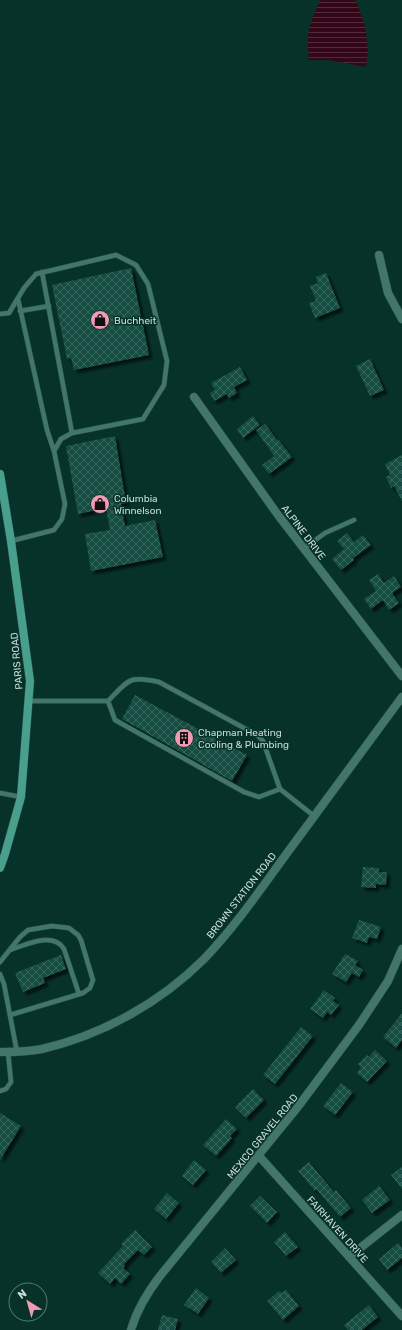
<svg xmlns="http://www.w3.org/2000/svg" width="402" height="1330" viewBox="0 0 402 1330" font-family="Rubik,sans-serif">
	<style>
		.water { fill: url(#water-rules) }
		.building { fill: url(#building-cross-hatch); filter: url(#shadow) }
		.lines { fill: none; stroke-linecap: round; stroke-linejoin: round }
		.service-casing { stroke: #264d45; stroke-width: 5.5 }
		.minor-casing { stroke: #264d45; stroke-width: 9 }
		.tertiary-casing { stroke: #264d45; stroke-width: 9 }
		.secondary-casing { stroke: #264d45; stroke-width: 9 }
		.service { stroke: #427669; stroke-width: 4.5 }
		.minor { stroke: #427669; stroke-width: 8 }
		.tertiary { stroke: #427669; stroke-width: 8 }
		.secondary { stroke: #48a08c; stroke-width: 8 }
		.labels { text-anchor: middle; stroke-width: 3; stroke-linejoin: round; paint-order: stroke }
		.poi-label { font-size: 10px; fill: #c8ddd7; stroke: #073229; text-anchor: start }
		.street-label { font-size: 10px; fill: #c8ddd7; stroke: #073229 }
	</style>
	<defs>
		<pattern id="water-rules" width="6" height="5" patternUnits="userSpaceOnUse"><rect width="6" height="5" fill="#340718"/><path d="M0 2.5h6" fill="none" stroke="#502b39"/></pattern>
		<pattern id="building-cross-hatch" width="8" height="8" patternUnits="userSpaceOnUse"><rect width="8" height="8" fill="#194e42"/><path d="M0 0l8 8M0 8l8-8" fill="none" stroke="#39675d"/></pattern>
		<filter id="shadow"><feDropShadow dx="3.5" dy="3.5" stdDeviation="1" flood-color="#0009"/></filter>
	</defs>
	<rect width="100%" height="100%" fill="#073229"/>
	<path class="water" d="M321 0H356L365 26 368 49 366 67 329 60H309C306 36 309 21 321 0Z"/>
	<path class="building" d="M131 268 149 355 74 370 71 358 67 359 52 285Z
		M326 273 340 308 315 318 309 303 316 301 310 286 318 283 316 277Z
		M370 359 384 390 370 396 356 366Z
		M240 367 247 380 234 387 237 393 229 398 227 394 214 401 210 393 215 390 211 383Z
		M253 416 260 425 243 438 237 429Z
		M265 424 277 440 278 439 292 457 269 474 262 465 274 456 256 430Z
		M115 436 126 503 121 504 125 526 155 520 163 557 91 571 85 534 110 530 106 508 78 514 66 446Z
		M402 455V501L394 486 391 488 386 477 390 475 385 464Z
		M347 533 354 542 363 535 371 545 353 558 354 560 341 570 332 559 344 549 337 541Z
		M378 574 384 583 394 576 401 587 392 593 399 603 389 610 383 600 371 609 364 599 376 591 369 580Z
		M135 695 247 755 232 781 122 719Z
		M363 867 379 868V872H387L386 885 376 884V888L361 887Z
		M359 920 381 927 377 939 369 937 367 943 352 938Z
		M345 954 358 961 355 965 363 970 359 977 352 973 346 982 332 974Z
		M61 955 66 969 43 978 45 983 23 992 15 973Z
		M324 990 335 998 333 1001 339 1005 331 1015 327 1012 323 1018 310 1009Z
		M402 1013V1040L396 1048 383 1037Z
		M301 1027 313 1036 275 1084 263 1075Z
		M375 1050 387 1061 367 1082 357 1073 361 1067 358 1064 367 1055 369 1057Z
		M341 1083 353 1092 335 1115 323 1106Z
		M253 1089 264 1100 246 1118 235 1107Z
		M0 1113 21 1126 0 1160Z
		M226 1119 237 1129 230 1136 232 1138 216 1156 203 1145Z
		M194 1160 206 1170 193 1185 182 1176Z
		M309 1162 334 1192 336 1190 351 1208 340 1217 316 1189 315 1191 298 1171Z
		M402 1167V1189L391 1175Z
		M379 1186 390 1200 372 1213 362 1200Z
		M167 1193 179 1203 166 1219 154 1209Z
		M260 1196 277 1212 267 1223 250 1206Z
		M135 1230 152 1247 144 1255 138 1250 124 1264 125 1266 123 1268 130 1274 121 1284 115 1278 110 1284 98 1273 123 1246 121 1244Z
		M285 1232 298 1247 286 1256 274 1242Z
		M398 1243 402 1248V1258L387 1270 379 1259Z
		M225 1248 236 1260 221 1273 211 1262Z
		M196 1288 209 1298 198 1314 184 1305Z
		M286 1290 299 1306 283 1320 267 1301 279 1291 282 1293Z
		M369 1305 378 1317 362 1330H348L344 1325Z
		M162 1315 178 1319 175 1330H158Z"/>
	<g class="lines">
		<defs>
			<path id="service" d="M42 272 72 433
				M18 299 47 430 54 451
				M20 311 49 306
				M0 314 9 313 24 288 36 274 116 255 136 265 148 284 167 361 164 385 143 419 72 433 61 439 54 451 65 504 62 519 54 530 11 541
				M303 549 325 533 354 520
				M29 701H108C129 680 128 675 159 682L257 735 263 741 280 789 314 816
				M108 701 115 720 244 792 259 797 280 789
				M0 793 21 797
				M10 950C25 945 53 931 64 949L79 994
				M0 962 20 937 28 930 52 926 69 928 78 935 81 940 92 977 93 980 90 988 83 993 10 1015
				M0 974 4 984 17 1052
				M0 1091 6 1089 11 1082 8 1052"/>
			<path id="minor" d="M379 255 388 293 402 319
				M194 397 278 515 402 676
				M259 1156 402 1316
				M350 1256 402 1215
				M131 1330C137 1309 147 1293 160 1276L297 1108 359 1025 388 981 402 949"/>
			<path id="tertiary" d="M0 1052C14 1052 28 1052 42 1049 102 1035 160 1003 204 959 237 925 264 884 293 845 329 796 366 746 402 697"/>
			<path id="secondary" d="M0 474 11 541 30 681 21 797 5 854 0 868"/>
		</defs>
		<use href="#service" class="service-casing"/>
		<use href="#minor" class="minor-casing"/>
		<use href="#tertiary" class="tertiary-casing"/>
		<use href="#secondary" class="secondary-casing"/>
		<use href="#service" class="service"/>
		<use href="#minor" class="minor"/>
		<use href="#tertiary" class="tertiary"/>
		<use href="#secondary" class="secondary"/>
	</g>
	<defs>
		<symbol id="shop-disc" viewBox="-11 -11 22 22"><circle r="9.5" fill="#f19ab3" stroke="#073229"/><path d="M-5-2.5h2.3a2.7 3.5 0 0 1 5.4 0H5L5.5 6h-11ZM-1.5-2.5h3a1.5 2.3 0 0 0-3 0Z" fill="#111"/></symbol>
		<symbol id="building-disc" viewBox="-11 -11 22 22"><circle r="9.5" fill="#f19ab3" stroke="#073229"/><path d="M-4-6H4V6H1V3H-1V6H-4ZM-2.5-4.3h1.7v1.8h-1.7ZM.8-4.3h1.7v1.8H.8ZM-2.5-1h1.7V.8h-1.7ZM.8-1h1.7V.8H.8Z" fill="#111"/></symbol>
	</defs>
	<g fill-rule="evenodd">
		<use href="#shop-disc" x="89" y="309" width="22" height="22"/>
		<use href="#shop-disc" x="89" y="493" width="22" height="22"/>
		<use href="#building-disc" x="173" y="727" width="22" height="22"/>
	</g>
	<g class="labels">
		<g class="poi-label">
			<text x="114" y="324">Buchheit</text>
			<text x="114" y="502">Columbia<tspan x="114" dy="12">Winnelson</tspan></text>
			<text x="198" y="736">Chapman Heating<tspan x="198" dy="12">Cooling &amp; Plumbing</tspan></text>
		</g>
		<g class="street-label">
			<text transform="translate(304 532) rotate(53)" y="4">ALPINE DRIVE</text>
			<text transform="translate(16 661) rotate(-95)" y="4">PARIS ROAD</text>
			<text transform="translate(241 895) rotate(-52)" y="4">BROWN STATION ROAD</text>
			<text transform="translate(262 1136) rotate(-51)" y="4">MEXICO GRAVEL ROAD</text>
			<text transform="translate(338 1229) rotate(48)" y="4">FAIRHAVEN DRIVE</text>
		</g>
	</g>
	<g transform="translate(28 1302) rotate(323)"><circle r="19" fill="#073229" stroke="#54766f"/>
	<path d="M0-3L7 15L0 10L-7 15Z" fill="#f19ab3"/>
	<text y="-6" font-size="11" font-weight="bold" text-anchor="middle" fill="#c8ddd7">N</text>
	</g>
</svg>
